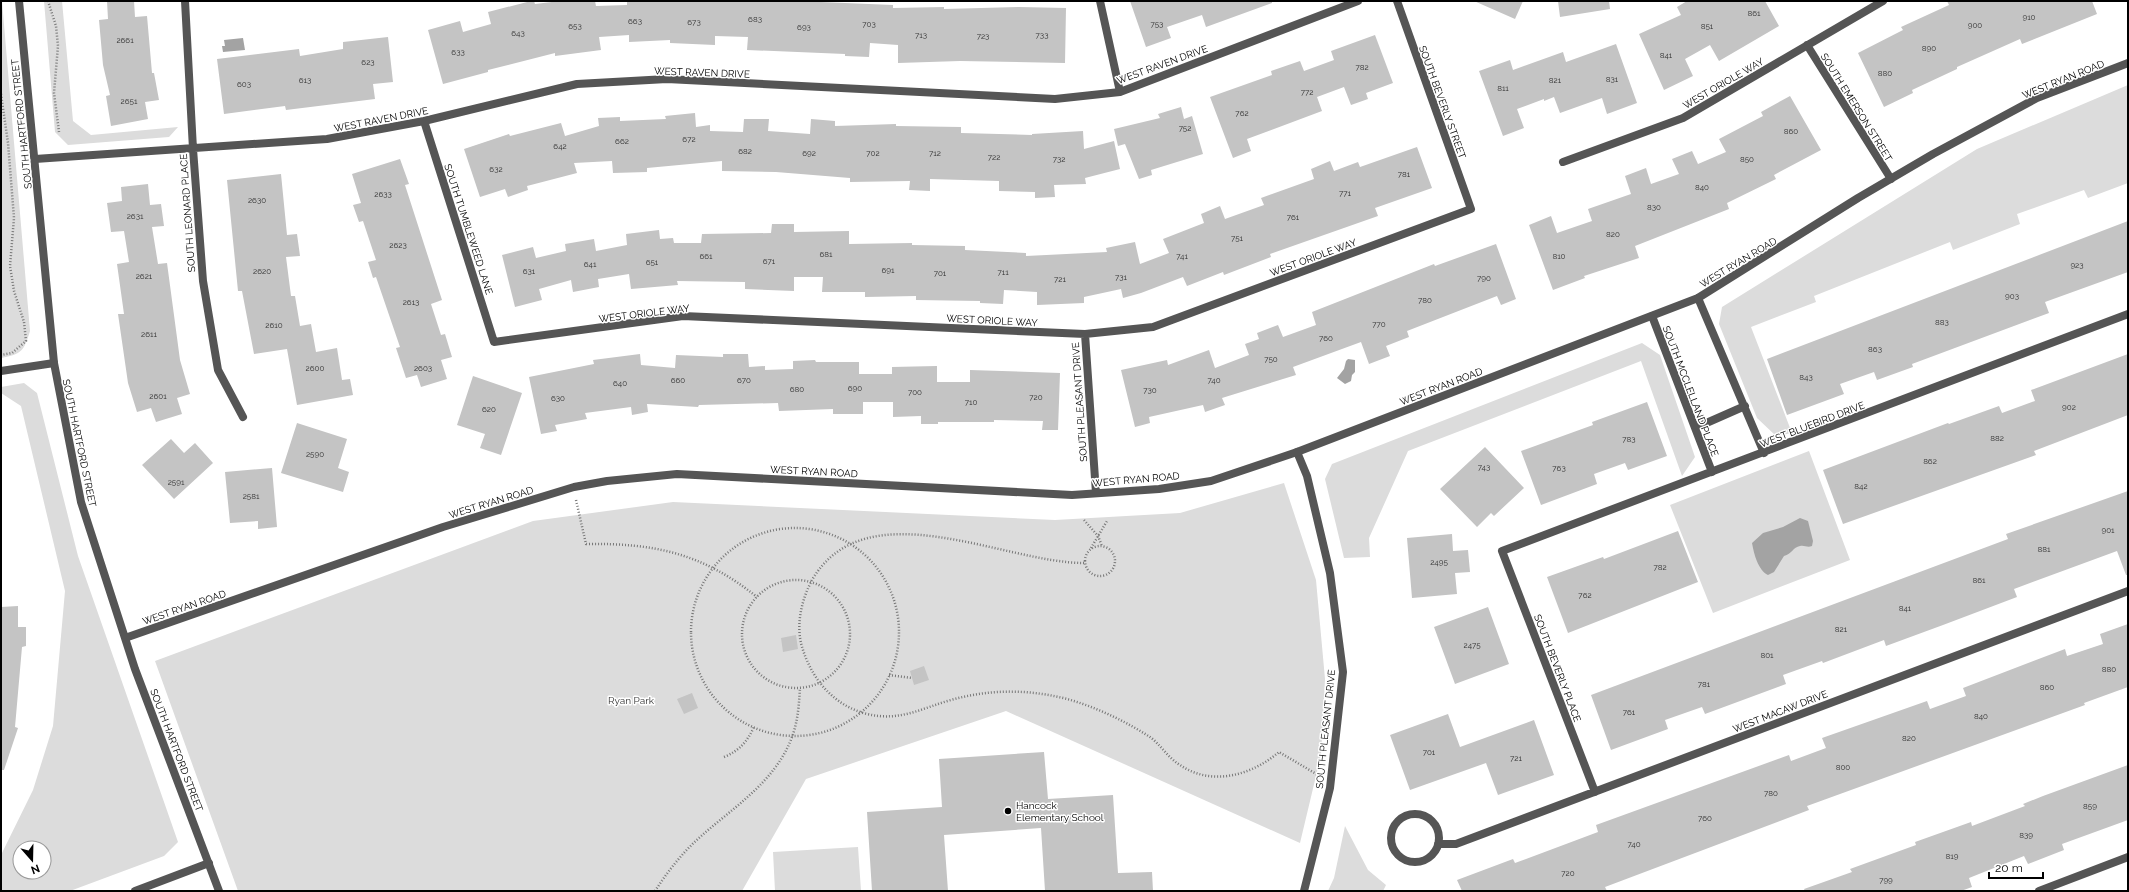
<svg xmlns="http://www.w3.org/2000/svg" width="2129" height="892" viewBox="0 0 2129 892" font-family="Raleway,sans-serif">
	<style>
		.green { fill: #dcdcdc; fill-rule: evenodd }
		.water { fill: #a3a3a3 }
		.building { fill: #c4c4c4 }
		.lines { fill: none; stroke-linecap: round; stroke-linejoin: round }
		.path { stroke: #777; stroke-width: 2.5; stroke-dasharray: 1 2; stroke-linecap: butt }
		.minor { stroke: #555; stroke-width: 8 }
		.tertiary { stroke: #555; stroke-width: 8 }
		.poi-dot { fill: #000; stroke: #fff; stroke-width: 1.5 }
		.labels { text-anchor: middle; stroke-width: 3; stroke-linejoin: round; paint-order: stroke }
		.number-label { font-size: 8px; fill: #313131 }
		.street-label { font-size: 10px; fill: #000; stroke: #fff }
		.park-label { font-size: 10px; fill: #333; stroke: #fff }
		.poi-label { font-size: 10px; fill: #000; stroke: #fff; text-anchor: start }
	</style>
	<rect width="100%" height="100%" fill="#fff"/>
	<path class="green" d="M2 1 30 331C24 351 22 354 1 358Z
		M44 1H62L73 121 91 135 178 127 169 137 68 145 55 132Z
		M2128 85V183L2088 198 2084 190 2017 214 2020 224 1953 250 1950 242 1814 296 1816 302 1751 327 1792 433 1776 436 1757 418 1719 324 1722 307 1977 149Z
		M1642 343 1660 355 1695 457 1682 476 1641 361 1408 451 1369 538 1370 557 1344 558 1325 479 1332 464Z
		M24 383 37 393 78 556 178 842 164 856 70 891H1V855L33 790 53 726 65 591 21 406 1 393V387ZM20 848H44V872H20Z
		M1809 451 1850 560 1713 613 1670 505Z
		M1284 483 1316 580 1325 679 1321 755 1300 843 1006 711 806 779 742 891H238L155 661 533 521 673 502 1055 520 1180 513Z
		M1345 826 1368 870 1386 885 1383 891H1328L1334 878Z
		M858 847 861 891H775L773 852Z"/>
	<path class="water" d="M243 38 245 50 223 52 222 46H225L224 40Z
		M1348 359 1355 360V372L1352 375 1351 381 1345 384 1337 378 1344 369 1346 361Z
		M1800 518 1808 521 1813 541 1812 546C1807 548 1805 545 1800 546 1793 547 1792 554 1784 556L1774 572 1768 575C1758 570 1754 554 1752 543L1763 533 1783 527Z"/>
	<path class="building" d="M107 1H134L135 17 147 16 152 73H154L159 100 145 102 148 119 111 126 106 96 110 95 103 65 99 20 108 19Z
		M531 1H534L535 4 560 1H595L596 6 627 5V1H797L893 5V8L944 7V9L1019 7 1066 8 1065 63 960 61 898 63V45L870 43 869 57 845 56V54L747 50 748 37 715 36V45L670 43V40L629 42V35L599 37 601 50 555 56V53L488 70V72L443 84 428 30 460 21 463 32 491 24 488 12Z
		M1130 1H1272V3L1206 27 1202 15 1167 27 1171 38 1146 47Z
		M1474 1H1523L1515 19Z
		M1558 1H1609L1610 9 1560 17Z
		M1687 1H1765L1779 26 1719 61 1710 45 1685 59 1693 76 1664 90 1639 34 1681 15 1677 7Z
		M1947 1H2092L2097 14 2022 44 2020 39 1957 67V69L1912 90 1913 93 1884 107 1858 53 1903 30 1901 27 1949 5Z
		M1375 35 1393 83 1366 93 1368 99 1351 105 1344 87 1317 97 1322 111 1247 139 1251 151 1233 158 1210 97 1272 75 1271 71 1300 61 1304 71 1334 60 1331 51Z
		M388 37 393 82 373 84 375 99 286 110 285 106 224 114 217 59 299 49 300 56 343 49V42Z
		M1616 44 1637 103 1607 114 1602 98 1560 113 1554 97 1544 101V99L1517 109 1524 128 1503 136 1479 71 1510 60 1513 70 1563 52 1566 62Z
		M1790 96 1821 150 1774 175 1776 179 1727 203 1729 209 1635 246 1639 258 1584 276 1585 278 1553 290 1529 225 1551 216 1557 233 1592 221 1588 209 1631 194 1625 176 1646 168 1651 184 1679 174 1672 159 1692 151 1698 164 1726 152 1719 139 1763 116 1761 112Z
		M1181 107 1184 119 1192 116 1203 154 1151 170 1152 175 1139 179 1125 144 1118 146 1114 129 1160 118 1158 114Z
		M695 113 696 127 710 125V131L743 132 744 119H769L768 131 810 134 811 119 835 121V126L896 124V126L961 127V133L1032 135V134L1083 131 1084 149 1114 141 1120 169 1085 178 1086 184 1054 185 1055 197 1035 198V192L999 191V181L930 179V191L909 190 910 181 850 182V178L776 172 722 171V161L647 168V172L613 173 612 161 574 163 577 173 527 186 528 190 508 197 505 189 480 197 464 149 509 134 510 136 561 123 565 136 599 126 598 118 620 117V121L666 119 665 116Z
		M1417 147 1432 188 1375 208 1378 216 1270 254 1271 257 1224 275 1223 272 1187 286 1183 277 1141 293 1123 298 1121 289 1084 297V303L1037 305V292L1004 290 1003 304 980 303V301L916 300V296L865 297V292H822L823 277H794V291L745 289V282L677 281 678 285 631 289 629 274 598 279 599 287 573 292 571 280 539 289 542 300 515 307 502 255 533 247 536 258 566 251 565 244 594 239 596 251 627 245 626 234 659 230 660 239 673 238 674 243H701L702 234 771 233 772 224H794V232L849 231V244L912 243V245L965 246V250L1026 253V256L1107 252 1106 248 1135 242 1140 264 1169 253 1163 239 1204 223 1201 214 1220 206 1225 219 1264 205 1261 198 1314 179 1311 169 1330 161 1334 171 1358 162 1360 167Z
		M400 159 409 184 405 185 442 300 431 304 441 335 445 334 452 357 441 360 447 379 421 387 417 375 406 378 396 348 400 347 376 277 373 278 368 262 376 260 363 221 359 222 353 205 361 203 352 174Z
		M281 174 287 235 297 234 300 256 286 257 291 296H295L300 326 311 324 316 352 337 348 342 380 350 379 353 395 297 405 287 349 254 354 242 291H238L227 180Z
		M148 184 150 205 161 204 164 226 152 227 158 264 167 263 180 360 190 394 177 398 182 414 156 422 151 408 137 412 128 383 118 314H124L117 264 129 262 124 231 111 232 107 203 122 201 121 187Z
		M2128 221V272L2045 302 2049 313 1912 364 1913 367 1877 380 1874 372 1840 384 1844 394 1787 415 1767 359Z
		M1496 244 1516 299 1501 305 1497 296 1407 331 1409 337 1386 346 1390 356 1369 364 1361 342 1293 367 1296 375 1222 398 1225 405 1205 412 1203 405 1149 417 1150 423 1135 427 1121 370 1167 360 1168 365 1209 350 1215 368 1249 355 1245 344 1259 339 1257 333 1278 325 1283 337 1316 325 1312 312 1434 264 1435 266Z
		M640 354 641 365 675 368 676 355 723 357V354H748L749 367 765 366V370L793 369V361L815 360 816 362H859V374H892V367L937 366V382H970V370L1060 373 1058 430H1042L1043 421 994 420V422H938V424H921V416L893 417V402H863V414H833V409L779 411 778 403 699 405 698 407 647 404 648 412 632 415 631 407 585 413 587 419 555 425 557 431 541 434 529 377 594 364 593 360Z
		M2128 354V415L2034 451 2036 455 1843 524 1823 470 1948 423 1949 424 1999 406 2002 413 2035 401 2031 390Z
		M473 376 522 393 501 455 480 448 485 434 457 425Z
		M1647 402 1667 456 1628 470 1625 463 1594 474 1597 484 1541 505 1521 451 1593 425 1592 422Z
		M297 423 347 439 338 468 349 472 343 492 281 473Z
		M171 439 184 453 195 443 213 463 174 499 142 465Z
		M1485 447 1524 488 1494 516 1491 513 1477 527 1440 489Z
		M272 468 277 527 258 529V521L230 523 225 472Z
		M2128 491V575H2126L2117 551 2014 589 2017 597 1943 625 1886 646 1884 640 1823 663 1822 661 1783 675 1786 684 1705 714 1702 707 1665 720 1668 729 1611 750 1591 695 2008 539 2006 534Z
		M1678 531 1698 582 1568 633 1547 577 1603 557 1604 559Z
		M1452 534 1453 551 1468 550 1470 572 1455 573 1457 594 1412 598 1407 538Z
		M18 606V627H26V646L22 647 15 727 18 728 4 770H1V607Z
		M1488 607 1509 664 1455 684 1434 627Z
		M2128 624V687L2084 703 2085 705 1807 806 1809 810 1605 887 1607 891H1462L1457 880 1513 859 1515 863 1598 832 1596 825 1789 755 1791 761 1826 748 1822 738 1927 701 1930 709 1966 696 1963 688 2065 649 2067 656 2103 644 2100 634Z
		M796 635 798 649 783 652 781 638Z
		M924 666 929 680 914 685 910 671Z
		M692 693 698 708 684 714 677 699Z
		M1448 714 1460 747 1534 720 1554 775 1498 795 1486 763 1410 790 1390 735Z
		M1044 752 1048 799 1113 795 1118 873 1152 872 1153 891H1045L1041 828 944 835 948 891H872L867 812 942 807 939 759Z
		M2128 765V820L2062 844 2064 850 2028 864 2024 856 1969 878 1972 887 1961 891H1805L1804 889 1852 872 1850 869 1916 845 1915 842 1971 822 1972 826 2025 806 2023 804 2043 796Z"/>
	<g class="lines">
		<path class="path" d="M48 1 56 26 58 46 54 93 59 132
			M1 94 8 143 14 218 10 266 14 291 24 322 26 341 12 353 1 355
			M576 500 586 544C654 543 702 553 757 597
			M1084 520 1098 536 1102 546
			M691 632a104 104 0 1 1 208 0a104 104 0 1 1-208 0Z
			M1085 561a15 15 0 1 1 30 0a15 15 0 1 1-30 0Z
			M1091 548 1107 521
			M1084 563C1004 563 866 488 812 580 801 601 795 627 803 650 813 681 835 706 867 714 900 722 922 708 951 700 990 689 1028 689 1067 699 1096 707 1125 721 1150 737 1161 745 1168 758 1180 765 1212 787 1252 775 1279 752L1318 775
			M742 634a54 54 0 1 1 108 0a54 54 0 1 1-108 0Z
			M889 675 912 678
			M724 757C739 751 747 742 754 727
			M655 891C668 871 683 852 700 837 734 807 776 781 792 737 798 721 799 704 800 688"/>
		<path class="minor" d="M185 1 193 149 203 281 218 370 243 417
			M1100 1 1120 92
			M1807 45 1891 179
			M424 121 494 342 683 316 1085 334 1153 327 1471 209 1397 1
			M35 159 327 139 424 121 577 84 667 79 1055 99 1120 92 1358 1
			M1563 162 1683 118 1883 1
			M1698 298 1764 453
			M1652 316 1712 472
			M1085 334 1096 493
			M1 371 54 363
			M1695 428 1745 406
			M1297 452 1307 476 1330 573 1343 672 1330 788 1304 891
			M1595 792 1502 551 2128 314
			M1391 838a24 24 0 1 1 48 0a24 24 0 1 1-48 0Z
			M1438 844H1456L2128 591
			M2039 891 2128 857"/>
		<path class="tertiary" d="M19 1 54 363 81 502 135 669 219 891
			M125 638 443 527 574 487 607 481 677 474 1072 495 1159 489 1211 481 1297 452 1698 298 1858 198 1933 154 2037 98 2128 63
			M135 891 209 863"/>
	</g>
	<circle class="poi-dot" cx="1008" cy="811" r="4"/>
	<g class="labels">
		<g class="number-label">
			<text x="1754" y="16">861</text>
			<text x="2029" y="20">910</text>
			<text x="755" y="22">683</text>
			<text x="635" y="24">663</text>
			<text x="694" y="25">673</text>
			<text x="869" y="27">703</text>
			<text x="1157" y="27">753</text>
			<text x="1975" y="28">900</text>
			<text x="575" y="29">653</text>
			<text x="1707" y="29">851</text>
			<text x="804" y="30">693</text>
			<text x="518" y="36">643</text>
			<text x="921" y="38">713</text>
			<text x="1042" y="38">733</text>
			<text x="983" y="39">723</text>
			<text x="125" y="43">2661</text>
			<text x="1929" y="51">890</text>
			<text x="458" y="55">633</text>
			<text x="1666" y="58">841</text>
			<text x="368" y="65">623</text>
			<text x="1362" y="70">782</text>
			<text x="1885" y="76">880</text>
			<text x="1612" y="82">831</text>
			<text x="305" y="83">613</text>
			<text x="1555" y="83">821</text>
			<text x="244" y="87">603</text>
			<text x="1503" y="91">811</text>
			<text x="1307" y="95">772</text>
			<text x="129" y="104">2651</text>
			<text x="1242" y="116">762</text>
			<text x="1185" y="131">752</text>
			<text x="1791" y="134">860</text>
			<text x="689" y="142">672</text>
			<text x="622" y="144">662</text>
			<text x="560" y="149">642</text>
			<text x="745" y="154">682</text>
			<text x="809" y="156">692</text>
			<text x="873" y="156">702</text>
			<text x="935" y="156">712</text>
			<text x="994" y="160">722</text>
			<text x="1059" y="162">732</text>
			<text x="1747" y="162">850</text>
			<text x="496" y="172">632</text>
			<text x="1404" y="177">781</text>
			<text x="1702" y="190">840</text>
			<text x="1345" y="196">771</text>
			<text x="383" y="197">2633</text>
			<text x="257" y="203">2630</text>
			<text x="1654" y="210">830</text>
			<text x="135" y="219">2631</text>
			<text x="1293" y="220">761</text>
			<text x="1613" y="237">820</text>
			<text x="1237" y="241">751</text>
			<text x="398" y="248">2623</text>
			<text x="826" y="257">681</text>
			<text x="706" y="259">661</text>
			<text x="1182" y="259">741</text>
			<text x="1559" y="259">810</text>
			<text x="769" y="264">671</text>
			<text x="652" y="265">651</text>
			<text x="590" y="267">641</text>
			<text x="2077" y="268">923</text>
			<text x="888" y="273">691</text>
			<text x="262" y="274">2620</text>
			<text x="529" y="274">631</text>
			<text x="1003" y="275">711</text>
			<text x="940" y="276">701</text>
			<text x="144" y="279">2621</text>
			<text x="1121" y="280">731</text>
			<text x="1484" y="281">790</text>
			<text x="1060" y="282">721</text>
			<text x="2012" y="299">903</text>
			<text x="1425" y="303">780</text>
			<text x="411" y="305">2613</text>
			<text x="1942" y="325">883</text>
			<text x="1379" y="327">770</text>
			<text x="274" y="328">2610</text>
			<text x="149" y="337">2611</text>
			<text x="1326" y="341">760</text>
			<text x="1875" y="352">863</text>
			<text x="1271" y="362">750</text>
			<text x="315" y="371">2600</text>
			<text x="423" y="371">2603</text>
			<text x="1806" y="380">843</text>
			<text x="678" y="383">660</text>
			<text x="744" y="383">670</text>
			<text x="1214" y="383">740</text>
			<text x="620" y="386">640</text>
			<text x="855" y="391">690</text>
			<text x="797" y="392">680</text>
			<text x="1150" y="393">730</text>
			<text x="915" y="395">700</text>
			<text x="158" y="399">2601</text>
			<text x="1036" y="400">720</text>
			<text x="558" y="401">630</text>
			<text x="971" y="405">710</text>
			<text x="2069" y="410">902</text>
			<text x="489" y="412">620</text>
			<text x="1997" y="441">882</text>
			<text x="1629" y="442">783</text>
			<text x="315" y="457">2590</text>
			<text x="1930" y="464">862</text>
			<text x="1484" y="470">743</text>
			<text x="1559" y="471">763</text>
			<text x="176" y="485">2591</text>
			<text x="1861" y="489">842</text>
			<text x="251" y="499">2581</text>
			<text x="2108" y="533">901</text>
			<text x="2044" y="552">881</text>
			<text x="1439" y="565">2495</text>
			<text x="1660" y="570">782</text>
			<text x="1979" y="583">861</text>
			<text x="1585" y="598">762</text>
			<text x="1905" y="611">841</text>
			<text x="1841" y="632">821</text>
			<text x="1472" y="648">2475</text>
			<text x="1767" y="658">801</text>
			<text x="2109" y="672">880</text>
			<text x="1704" y="687">781</text>
			<text x="2047" y="690">860</text>
			<text x="1629" y="715">761</text>
			<text x="1981" y="719">840</text>
			<text x="1909" y="741">820</text>
			<text x="1429" y="755">701</text>
			<text x="1516" y="761">721</text>
			<text x="1843" y="770">800</text>
			<text x="1771" y="796">780</text>
			<text x="2090" y="809">859</text>
			<text x="1705" y="821">760</text>
			<text x="2026" y="838">839</text>
			<text x="1634" y="847">740</text>
			<text x="1952" y="859">819</text>
			<text x="1568" y="876">720</text>
			<text x="1886" y="883">799</text>
		</g>
		<g class="street-label">
			<text transform="translate(1162 64) rotate(-20)" y="4">WEST RAVEN DRIVE</text>
			<text transform="translate(702 72) rotate(2)" y="4">WEST RAVEN DRIVE</text>
			<text transform="translate(2063 79) rotate(-22)" y="4">WEST RYAN ROAD</text>
			<text transform="translate(1723 83) rotate(-30)" y="4">WEST ORIOLE WAY</text>
			<text transform="translate(1443 102) rotate(70)" y="4">SOUTH BEVERLY STREET</text>
			<text transform="translate(1857 107) rotate(58)" y="4">SOUTH EMERSON STREET</text>
			<text transform="translate(381 119) rotate(-11)" y="4">WEST RAVEN DRIVE</text>
			<text transform="translate(21 124) rotate(-96)" y="4">SOUTH HARTFORD STREET</text>
			<text transform="translate(187 213) rotate(-94)" y="4">SOUTH LEONARD PLACE</text>
			<text transform="translate(469 229) rotate(72)" y="4">SOUTH TUMBLEWEED LANE</text>
			<text transform="translate(1313 257) rotate(-20)" y="4">WEST ORIOLE WAY</text>
			<text transform="translate(1738 262) rotate(-31)" y="4">WEST RYAN ROAD</text>
			<text transform="translate(644 313) rotate(-7)" y="4">WEST ORIOLE WAY</text>
			<text transform="translate(992 320) rotate(3)" y="4">WEST ORIOLE WAY</text>
			<text transform="translate(1441 386) rotate(-21)" y="4">WEST RYAN ROAD</text>
			<text transform="translate(1691 391) rotate(69)" y="4">SOUTH MCCLELLAND PLACE</text>
			<text transform="translate(1079 402) rotate(-94)" y="4">SOUTH PLEASANT DRIVE</text>
			<text transform="translate(1812 424) rotate(-21)" y="4">WEST BLUEBIRD DRIVE</text>
			<text transform="translate(80 443) rotate(78)" y="4">SOUTH HARTFORD STREET</text>
			<text transform="translate(814 471) rotate(3)" y="4">WEST RYAN ROAD</text>
			<text transform="translate(1136 479) rotate(-5)" y="4">WEST RYAN ROAD</text>
			<text transform="translate(491 502) rotate(-17)" y="4">WEST RYAN ROAD</text>
			<text transform="translate(184 607) rotate(-19)" y="4">WEST RYAN ROAD</text>
			<text transform="translate(1558 668) rotate(69)" y="4">SOUTH BEVERLY PLACE</text>
			<text transform="translate(1780 711) rotate(-21)" y="4">WEST MACAW DRIVE</text>
			<text transform="translate(1325 729) rotate(-84)" y="4">SOUTH PLEASANT DRIVE</text>
			<text transform="translate(177 750) rotate(69)" y="4">SOUTH HARTFORD STREET</text>
		</g>
		<g class="park-label">
			<text x="631" y="704">Ryan Park</text>
		</g>
		<g class="poi-label">
			<text x="1016" y="809">Hancock<tspan x="1016" dy="12">Elementary School</tspan></text>
		</g>
	</g>
	<rect width="2129" height="892" fill="none" stroke="#000000" stroke-width="4"/>
	<g transform="translate(32 860) rotate(160)"><circle r="19" fill="#ffffff" stroke="#999999"/>
	<path d="M0-3L7 15L0 10L-7 15Z" fill="#000000"/>
	<text y="-6" font-size="11" font-weight="bold" text-anchor="middle" fill="#000000">N</text>
	</g>
	<path d="M1989 872v6h54v-6" fill="none" stroke="#000000" stroke-width="2"/>
	<text x="1995" y="872" font-size="12" fill="#000000" stroke="#ffffff" stroke-width="3" paint-order="stroke">20 m</text>
</svg>
